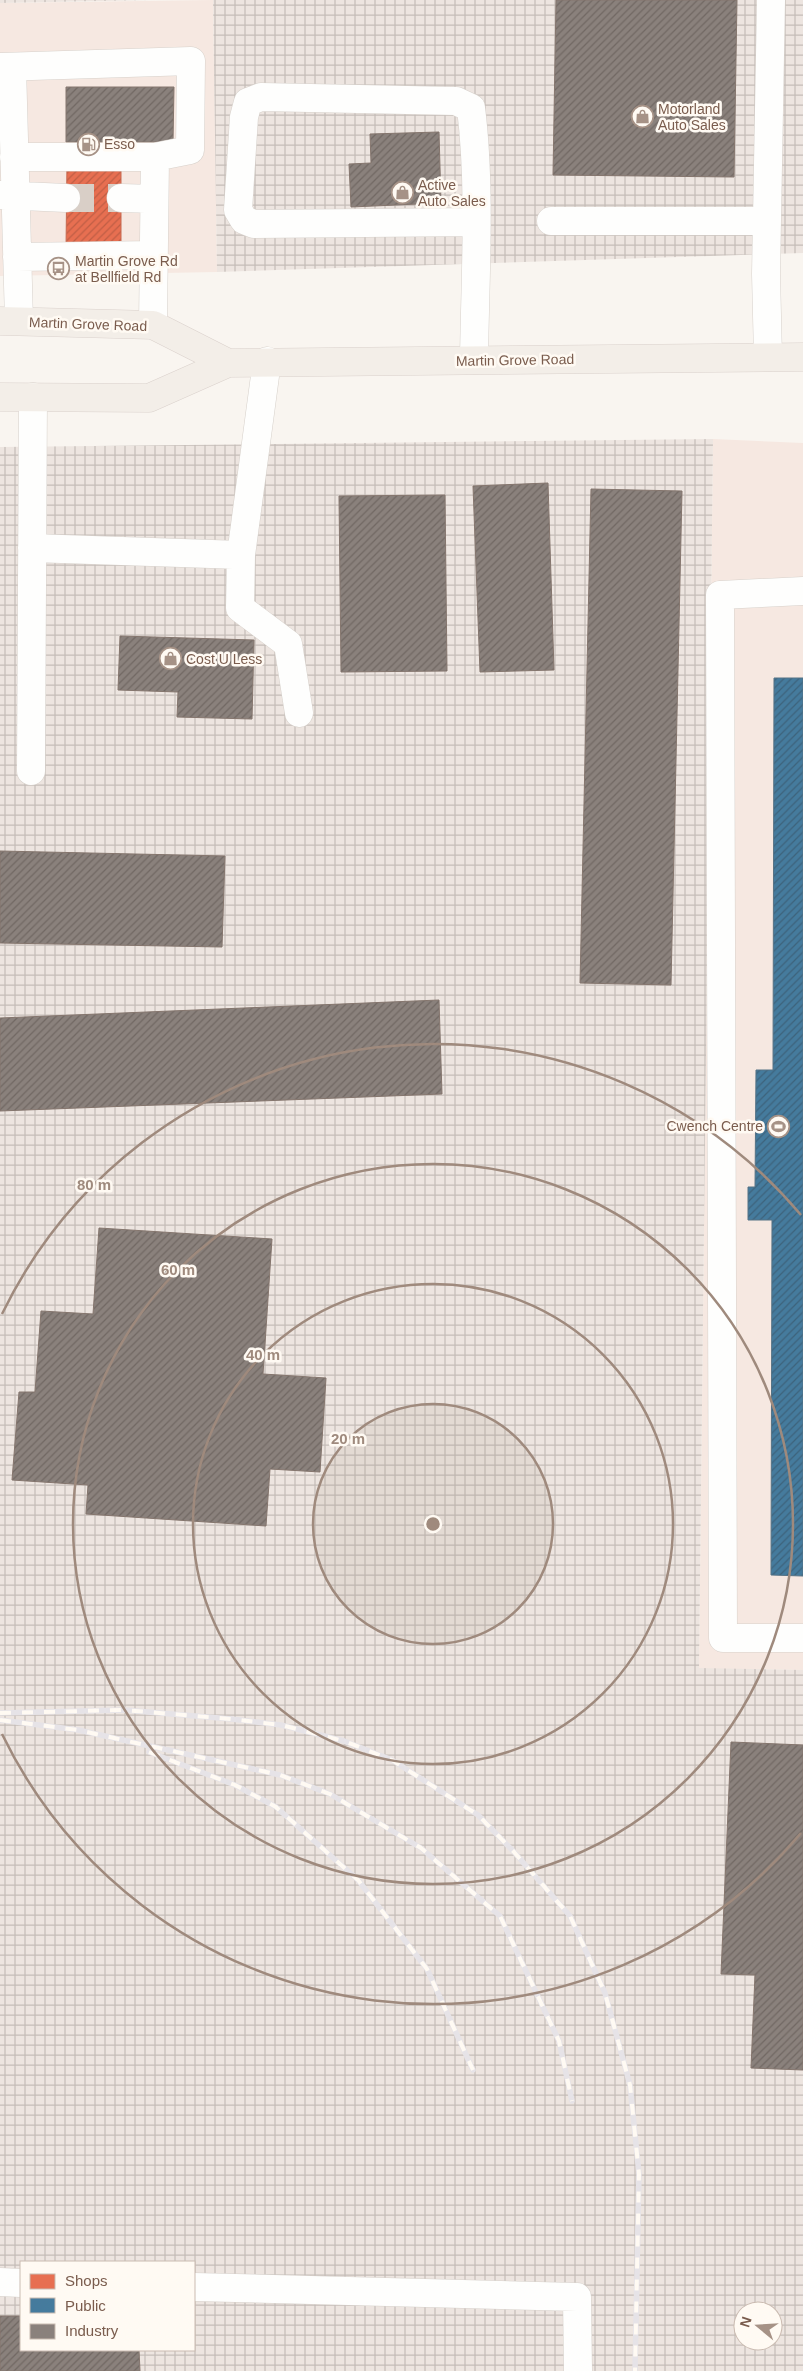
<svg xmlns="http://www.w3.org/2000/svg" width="803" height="2371" viewBox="0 0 803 2371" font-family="Arial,sans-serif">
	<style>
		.commercial { fill: #f6e8e1 }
		.industrial { fill: url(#industrial-grid); fill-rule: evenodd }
		.shops { fill: url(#shops-hatch); stroke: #c66950 }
		.public { fill: url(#public-hatch); stroke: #557285 }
		.industry { fill: url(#industry-hatch); stroke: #85766e }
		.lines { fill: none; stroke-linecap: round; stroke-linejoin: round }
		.minor-tunnel { stroke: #d9cfc7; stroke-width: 28; stroke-dasharray: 28 14; stroke-linecap: butt }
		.minor-casing { stroke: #d7d1cb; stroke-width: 29 }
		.major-casing { stroke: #dad1cc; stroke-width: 29 }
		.minor { stroke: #fefefd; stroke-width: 28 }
		.major { stroke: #f3eee8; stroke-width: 28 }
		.rail-casing { stroke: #e6e3e7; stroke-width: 5.5 }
		.rail { stroke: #fffaf3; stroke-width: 4; stroke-dasharray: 11; stroke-linecap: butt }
		.ring { fill: none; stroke: #9f8a7d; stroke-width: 2.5 }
		.labels { text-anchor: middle; stroke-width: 5; stroke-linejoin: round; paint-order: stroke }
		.poi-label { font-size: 14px; fill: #7a5c4d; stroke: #fffaf3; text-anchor: start }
		.street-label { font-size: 14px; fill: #7a5c4d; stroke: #fffaf3 }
		.centre { fill: #9f8a7d; stroke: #fffaf3; stroke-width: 2.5 }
		.ring-label { font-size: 15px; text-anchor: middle; font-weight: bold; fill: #9f8a7d; stroke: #fffaf3; stroke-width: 5; stroke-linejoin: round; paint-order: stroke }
	</style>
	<defs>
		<pattern id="industrial-grid" width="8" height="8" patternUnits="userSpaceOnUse" patternTransform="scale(1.25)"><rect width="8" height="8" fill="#ede5e0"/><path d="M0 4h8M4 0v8" fill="none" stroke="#c5bdb8"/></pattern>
		<pattern id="shops-hatch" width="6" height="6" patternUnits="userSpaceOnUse" patternTransform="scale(1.25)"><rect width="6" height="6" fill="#e76f51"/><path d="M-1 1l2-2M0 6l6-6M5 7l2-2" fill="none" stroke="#c05e45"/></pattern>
		<pattern id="public-hatch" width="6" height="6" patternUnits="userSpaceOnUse" patternTransform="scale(1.25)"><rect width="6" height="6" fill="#457b9d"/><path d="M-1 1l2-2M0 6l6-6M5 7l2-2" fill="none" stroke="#3d637c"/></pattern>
		<pattern id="industry-hatch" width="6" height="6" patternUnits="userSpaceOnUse" patternTransform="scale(1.25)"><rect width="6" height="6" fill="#8a817c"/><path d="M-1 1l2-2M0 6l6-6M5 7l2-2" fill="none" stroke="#716863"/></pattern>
	</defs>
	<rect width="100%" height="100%" fill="#f9f5f0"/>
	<path class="commercial" d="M213 0 217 272 0 276V3Z
		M713 439 803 443V1670L699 1669Z"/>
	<path class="industrial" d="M0 0H150L0 3Z
		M213 0H803V253L217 272Z
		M713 439 699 1668 803 1670V2371H0V447ZM21 2262H194V2350H21ZM743 2311H773V2341H743Z"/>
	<path class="shops" d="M67 162H121V249H66Z"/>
	<path class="public" d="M774 678H803V1576L771 1575 772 1220H748V1187H755L756 1070H773Z"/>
	<path class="industry" d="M556 0H737L734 177 553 175Z
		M66 87H174L173 142H66Z
		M439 132 441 203 351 207 349 164 371 163 370 134Z
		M548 483 554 670 480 672 473 486Z
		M591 489 682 491 671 985 580 983Z
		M445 495 447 671 341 672 339 496Z
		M120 636 254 640 252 719 177 717 178 692 118 690Z
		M0 851 225 856 222 947 0 943Z
		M439 1000 442 1094 0 1111V1018Z
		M99 1228 272 1239 263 1374 326 1378 320 1472 270 1469 266 1526 86 1514 88 1485 12 1480 19 1392H35L41 1311 93 1314Z
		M731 1742 803 1745V2070L751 2068 755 1975 721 1974Z
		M0 2316H21V2350H139L140 2371H0Z"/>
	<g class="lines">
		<path class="minor-tunnel" d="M66 198H121"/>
		<defs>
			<path id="minor" d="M0 67 191 61 190 150 155 157 153 325
				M12 67 19 321
				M14 157H155
				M0 195 66 198
				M121 198 154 199
				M551 221H766
				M17 257 154 255
				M768 357 766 274 771 0
				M474 360C475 279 481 189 471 108L456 101 261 97 248 102 244 117 238 210 244 220 254 224 475 222
				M32 548 241 555 267 361
				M241 555 240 608 288 644 299 713
				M803 591 720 595 723 1638H803
				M31 771 33 397
				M0 2282 21 2283
				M194 2287 577 2297 578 2371"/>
			<path id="major" d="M0 321 153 325 228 363
				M0 397 149 398 228 363 803 357"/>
		</defs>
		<use href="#minor" class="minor-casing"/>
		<use href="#major" class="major-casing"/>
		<use href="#minor" class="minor"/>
		<use href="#major" class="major"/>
		<defs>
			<path id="rail" d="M0 1713 124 1710 231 1719 281 1725 344 1741 392 1760 478 1815 514 1852 570 1916 605 1993 630 2085 639 2174 635 2371
				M0 1720 78 1730 280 1775 330 1794 421 1848 500 1916 559 2041 572 2101
				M149 1752 235 1785 276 1807 358 1880 427 1969 473 2070"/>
		</defs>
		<use href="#rail" class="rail-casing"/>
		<use href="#rail" class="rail"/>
	</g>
	<circle cx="433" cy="1524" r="120" fill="#9f8a7d" fill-opacity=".12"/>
	<g class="ring">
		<circle cx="433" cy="1524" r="120"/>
		<circle cx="433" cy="1524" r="240"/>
		<circle cx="433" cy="1524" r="360"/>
		<path d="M801 1833A480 480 0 0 1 2 1734M2 1314A480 480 0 0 1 801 1215"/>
	</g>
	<defs>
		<symbol id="shop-ring" viewBox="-11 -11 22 22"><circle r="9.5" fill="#fffaf3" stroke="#a69286" stroke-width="1.5"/><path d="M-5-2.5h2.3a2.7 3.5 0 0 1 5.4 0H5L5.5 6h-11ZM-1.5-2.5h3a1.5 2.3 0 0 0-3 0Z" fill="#a69286"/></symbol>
		<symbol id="fuel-ring" viewBox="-11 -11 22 22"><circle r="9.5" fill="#fffaf3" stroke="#a69286" stroke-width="1.5"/><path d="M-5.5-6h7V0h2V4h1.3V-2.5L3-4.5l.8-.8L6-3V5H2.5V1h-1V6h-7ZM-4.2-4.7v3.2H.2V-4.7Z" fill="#a69286"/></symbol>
		<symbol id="bus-ring" viewBox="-11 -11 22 22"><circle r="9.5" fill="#fffaf3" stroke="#a69286" stroke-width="1.5"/><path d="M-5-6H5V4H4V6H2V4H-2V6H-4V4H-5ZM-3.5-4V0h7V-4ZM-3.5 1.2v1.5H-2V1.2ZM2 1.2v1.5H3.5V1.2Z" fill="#a69286"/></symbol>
		<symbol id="stadium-ring" viewBox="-11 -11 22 22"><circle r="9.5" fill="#fffaf3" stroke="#a69286" stroke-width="1.5"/><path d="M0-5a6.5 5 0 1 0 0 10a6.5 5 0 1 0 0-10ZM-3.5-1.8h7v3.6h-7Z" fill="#a69286"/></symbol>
	</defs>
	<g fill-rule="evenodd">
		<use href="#shop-ring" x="630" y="104" width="25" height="25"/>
		<use href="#fuel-ring" x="76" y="132" width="25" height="25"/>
		<use href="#shop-ring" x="390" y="180" width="25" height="25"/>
		<use href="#bus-ring" x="46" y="256" width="25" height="25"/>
		<use href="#shop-ring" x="158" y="646" width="25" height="25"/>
		<use href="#stadium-ring" x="766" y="1114" width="25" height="25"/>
	</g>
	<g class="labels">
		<g class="poi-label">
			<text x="658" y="114">Motorland<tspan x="658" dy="16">Auto Sales</tspan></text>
			<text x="104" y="149">Esso</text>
			<text x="418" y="190">Active<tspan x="418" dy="16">Auto Sales</tspan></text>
			<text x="75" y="266">Martin Grove Rd<tspan x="75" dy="16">at Bellfield Rd</tspan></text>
			<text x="186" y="664">Cost U Less</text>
			<text x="763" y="1131" text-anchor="end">Cwench Centre</text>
		</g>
		<g class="street-label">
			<text transform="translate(88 324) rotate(2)" y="5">Martin Grove Road</text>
			<text transform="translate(515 360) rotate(-1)" y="5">Martin Grove Road</text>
		</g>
	</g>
	<circle cx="433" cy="1524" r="8" class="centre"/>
	<g class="ring-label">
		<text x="94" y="1190">80 m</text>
		<text x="178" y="1275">60 m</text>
		<text x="263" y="1360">40 m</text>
		<text x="348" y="1444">20 m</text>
	</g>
	<rect x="20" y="2261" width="175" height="90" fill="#fffaf3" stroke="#cabbb1"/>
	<rect x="30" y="2274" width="25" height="15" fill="#e76f51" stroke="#cabbb1"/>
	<text x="65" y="2286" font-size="15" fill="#7a5c4d">Shops</text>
	<rect x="30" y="2298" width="25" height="15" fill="#457b9d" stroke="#cabbb1"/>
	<text x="65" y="2311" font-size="15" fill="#7a5c4d">Public</text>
	<rect x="30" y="2324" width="25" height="15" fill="#8a817c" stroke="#cabbb1"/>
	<text x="65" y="2336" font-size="15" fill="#7a5c4d">Industry</text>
	<g transform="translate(758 2326) rotate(288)"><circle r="24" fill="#fffaf3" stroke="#cabbb1"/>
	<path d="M0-4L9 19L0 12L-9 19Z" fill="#a69286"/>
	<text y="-8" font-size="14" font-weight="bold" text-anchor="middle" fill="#7a5c4d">N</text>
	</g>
</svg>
